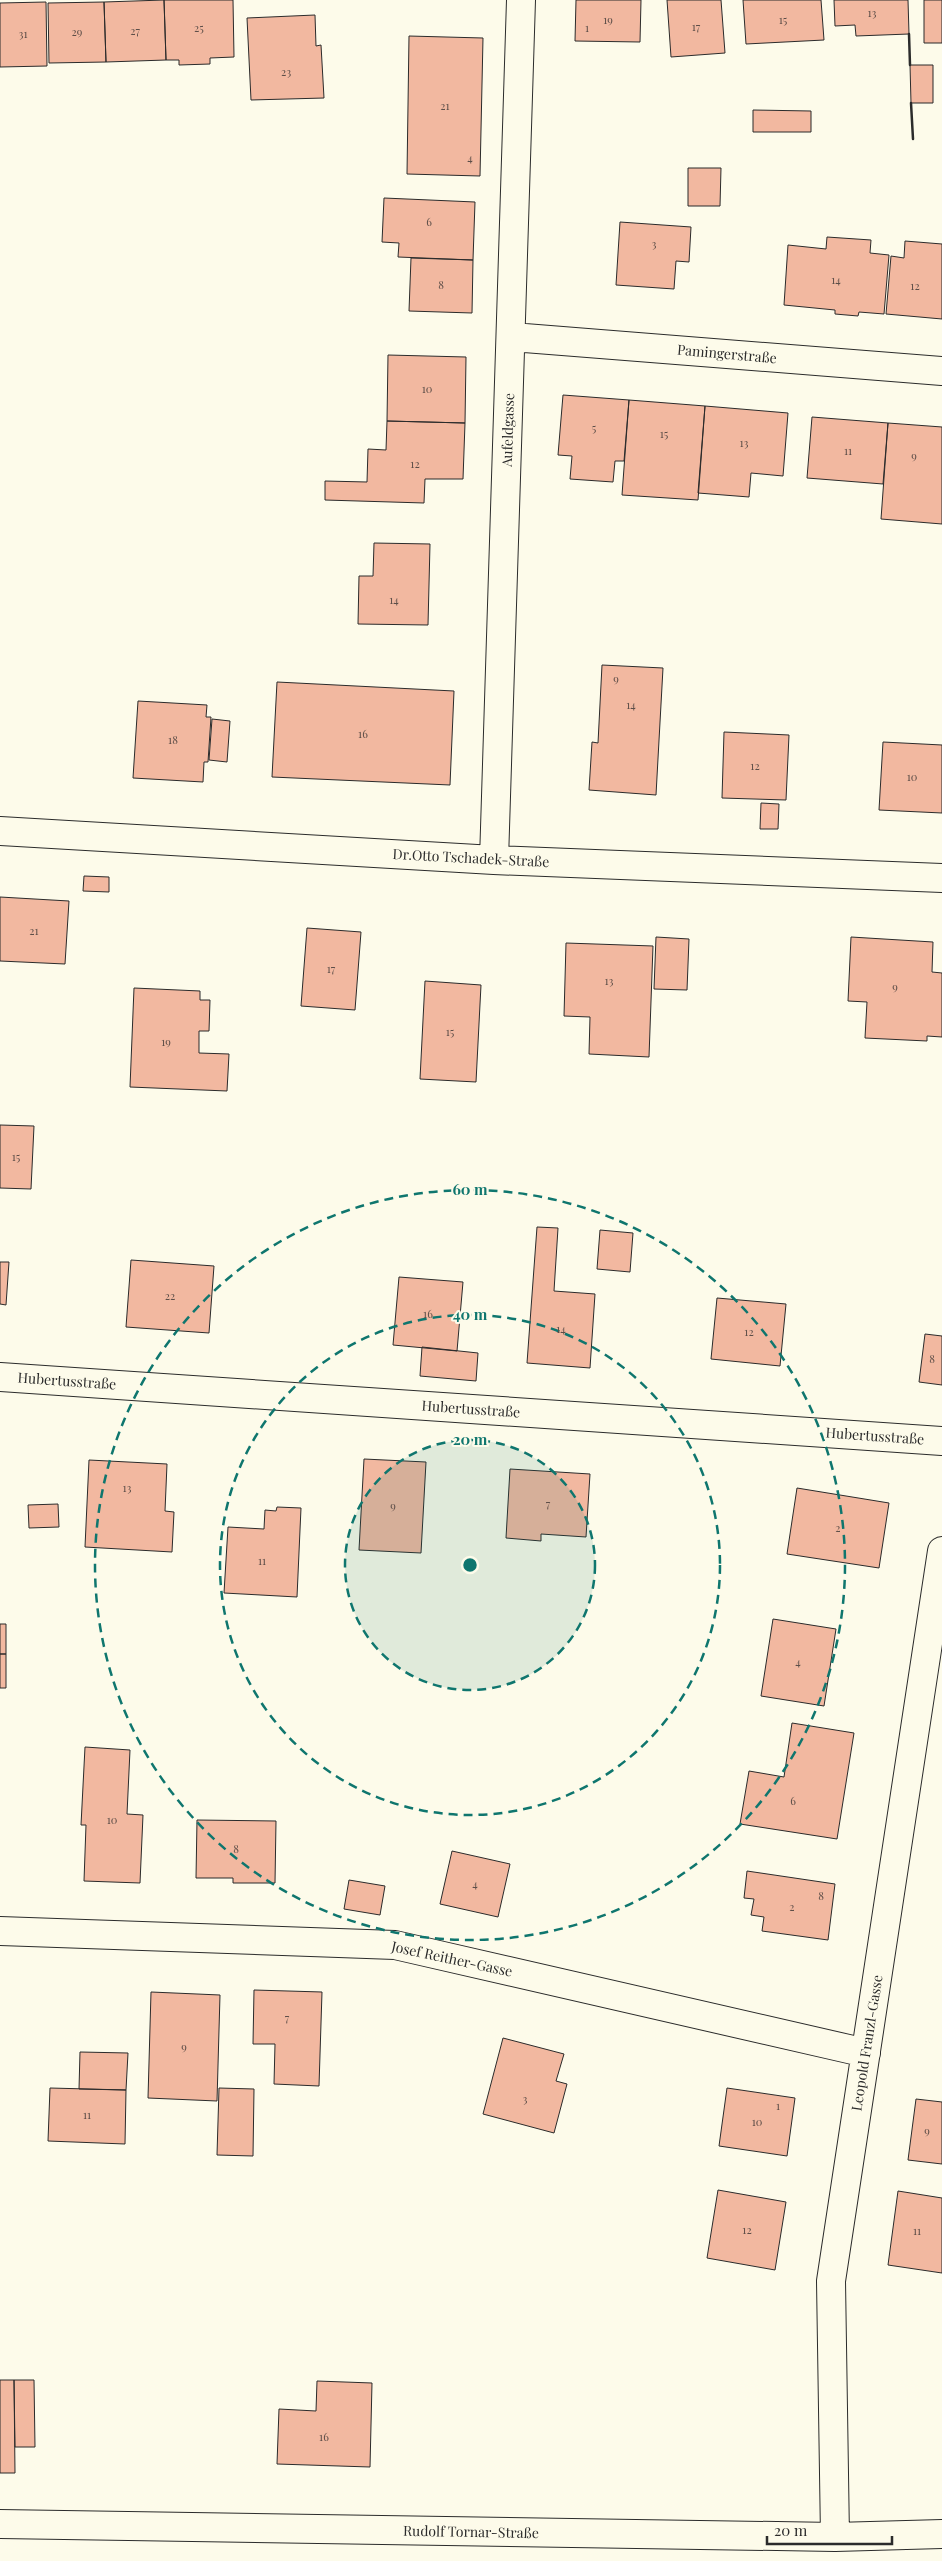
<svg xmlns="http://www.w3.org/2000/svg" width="942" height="2561" viewBox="0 0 942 2561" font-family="'Playfair Display',serif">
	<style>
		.building { fill: #f2b8a0; stroke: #2b2b2b }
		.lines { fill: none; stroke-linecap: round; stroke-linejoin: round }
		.minor-casing { stroke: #2b2b2b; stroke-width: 30 }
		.minor { stroke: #fdfbea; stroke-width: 28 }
		.wall { stroke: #2b2b2b; stroke-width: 2.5 }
		.ring { fill: none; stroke: #0f766e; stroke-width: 2.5; stroke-dasharray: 9 6 }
		.labels { text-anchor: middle; stroke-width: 4; stroke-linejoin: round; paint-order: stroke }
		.number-label { font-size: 11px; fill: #5d4e48 }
		.street-label { font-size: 14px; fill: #2b2b2b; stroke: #fdfbea }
		.centre { fill: #0f766e; stroke: #fdfbea; stroke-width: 2.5 }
		.ring-label { font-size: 15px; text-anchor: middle; font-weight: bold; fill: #0f766e; stroke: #fdfbea; stroke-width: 4; stroke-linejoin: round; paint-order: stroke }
	</style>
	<rect width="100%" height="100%" fill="#fdfbea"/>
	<path class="building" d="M164 0H233L234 57 210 58V64L179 65V60H166Z
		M164 0 166 60 106 62 104 2Z
		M576 0H641L640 42 575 41Z
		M667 0H721L725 53 671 57Z
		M743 0H821L824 40 746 44Z
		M834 0H908L909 34 856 36 855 25 835 26Z
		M924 0H942V43H924Z
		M46 2 47 66 0 67V3Z
		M104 2 106 62 49 63 48 3Z
		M315 15 316 46 321 45 324 98 251 100 247 18Z
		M409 36 483 38 480 176 407 174Z
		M910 65H933V103H911Z
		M753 110 811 111V132H753Z
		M688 168H721L720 206H688Z
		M384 198 475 202 473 260 398 257 399 243 382 242Z
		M620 222 691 227 689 262 676 261 674 289 616 285Z
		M827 237 871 240 870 253 889 255 884 314 859 312 858 316 835 314V310L784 305 788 245 826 249Z
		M905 241 942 244V319L886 314 891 256 904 258Z
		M411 258 473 260 472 313 409 311Z
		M388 355 466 357 465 423 387 421Z
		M563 395 629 400 624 461H615L613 482 570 479 572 456 558 455Z
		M629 400 705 406 698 500 622 495Z
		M705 406 788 413 783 476 751 473 749 497 698 493Z
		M812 417 888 423 883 484 807 478Z
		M387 421 465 423 463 479H425L424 503 325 500V481L367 482 368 449 386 450Z
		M888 423 942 427V524L881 519Z
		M374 543 430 544 428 625 358 624 359 576H373Z
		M602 665 663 668 656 795 589 790 592 742 598 743Z
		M277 682 454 691 450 785 272 777Z
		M138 701 207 705 206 717H211L208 762H204L203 782 133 778Z
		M212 719 230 721 227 762 209 760Z
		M724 732 789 735 786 800 722 798Z
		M883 742 942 745V813L879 810Z
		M761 803 779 804 778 829H760Z
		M84 876 109 877V892L83 891Z
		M0 897 69 901 65 964 0 961Z
		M307 928 361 932 355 1010 301 1006Z
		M656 937 689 939 687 990 654 989Z
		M851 937 933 942 932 972 942 973V1037L927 1036V1041L865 1038 867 1002 848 1001Z
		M566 943 653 946 649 1057 589 1054 590 1017 564 1016Z
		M425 981 481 985 476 1082 420 1079Z
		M134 988 200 991V1000H210L209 1031H199V1053L229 1054 227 1091 130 1087Z
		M0 1125 34 1126 31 1189 0 1188Z
		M537 1227 558 1228 554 1291 595 1294 590 1368 527 1363Z
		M600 1230 633 1233 630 1272 597 1269Z
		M131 1260 214 1266 209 1333 126 1327Z
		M0 1262H9L6 1305 0 1304Z
		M399 1277 463 1282 457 1351 393 1345Z
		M717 1298 786 1304 780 1366 711 1359Z
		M925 1334 942 1336V1385L919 1382Z
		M422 1347 478 1353 476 1381 420 1376Z
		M364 1459 426 1462 421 1553 359 1550Z
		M89 1460 167 1464 165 1511 174 1512 172 1552 85 1547Z
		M510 1469 590 1474 586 1537 541 1534V1541L506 1538Z
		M797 1488 889 1503 879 1568 787 1554Z
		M58 1504 59 1527 29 1528 28 1505Z
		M277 1507 301 1508 297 1597 224 1593 228 1527 264 1529 265 1510 276 1511Z
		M773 1619 836 1629 824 1706 761 1696Z
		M0 1624H6V1654H0Z
		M0 1654H6V1688H0Z
		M792 1723 854 1733 837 1839 740 1824 749 1771 784 1777Z
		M85 1747 130 1750 127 1814 143 1815 140 1883 84 1881 86 1825H81Z
		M197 1820 276 1821 275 1883H233V1878H196Z
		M452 1851 510 1864 498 1917 440 1904Z
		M747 1871 835 1884 828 1940 762 1931 764 1917 751 1915 754 1899 744 1898Z
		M349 1880 385 1886 380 1915 344 1909Z
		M254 1990 322 1992 319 2086 274 2084 275 2044H253Z
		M151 1992 220 1995 217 2101 148 2098Z
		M503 2038 564 2054 556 2081 567 2084 554 2133 483 2114Z
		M80 2052 128 2053 126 2090 79 2089Z
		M50 2088 126 2090 125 2144 48 2141Z
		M219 2088 254 2089 253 2156 217 2155Z
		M727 2088 795 2098 787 2156 719 2146Z
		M916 2099 942 2102V2164L908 2160Z
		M718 2190 786 2202 775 2270 707 2258Z
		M898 2191 942 2198V2273L888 2265Z
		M0 2380H14L15 2473H0Z
		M14 2380H34L35 2447H15Z
		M317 2381 372 2383 370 2467 277 2464 279 2409 316 2411Z"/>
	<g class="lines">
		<defs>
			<path id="minor" d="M512 337 942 371
				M0 831 494 860 942 878
				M494 860 521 0
				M0 1377 942 1441
				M0 1931 395 1945 866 2053
				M0 2524 835 2537 942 2534
				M835 2537 831 2281 942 1551"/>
		</defs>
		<use href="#minor" class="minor-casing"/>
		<use href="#minor" class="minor"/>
		<path class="wall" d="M909 34 910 65
			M911 103 913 139"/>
	</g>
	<circle cx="470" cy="1565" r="125" fill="#0f766e" fill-opacity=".12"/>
	<g class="ring">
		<circle cx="470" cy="1565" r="125"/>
		<circle cx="470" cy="1565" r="250"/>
		<circle cx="470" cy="1565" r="375"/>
	</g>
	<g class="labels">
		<g class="number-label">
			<text x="872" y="17">13</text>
			<text x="608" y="24">19</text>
			<text x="783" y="24">15</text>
			<text x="696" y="31">17</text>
			<text x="199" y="32">25</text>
			<text x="587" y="32">1</text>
			<text x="135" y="35">27</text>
			<text x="77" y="36">29</text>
			<text x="23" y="38">31</text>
			<text x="286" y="76">23</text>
			<text x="445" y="110">21</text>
			<text x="470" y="162">4</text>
			<text x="429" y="226">6</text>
			<text x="654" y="248">3</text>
			<text x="836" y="284">14</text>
			<text x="441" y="289">8</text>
			<text x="915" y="290">12</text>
			<text x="427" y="393">10</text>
			<text x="594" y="432">5</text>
			<text x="664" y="438">15</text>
			<text x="744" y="447">13</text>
			<text x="848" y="455">11</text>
			<text x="914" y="460">9</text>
			<text x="415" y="468">12</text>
			<text x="394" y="604">14</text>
			<text x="616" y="683">9</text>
			<text x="631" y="709">14</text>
			<text x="363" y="738">16</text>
			<text x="173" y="744">18</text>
			<text x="755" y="770">12</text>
			<text x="912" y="781">10</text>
			<text x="34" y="935">21</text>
			<text x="331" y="973">17</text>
			<text x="609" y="985">13</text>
			<text x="895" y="991">9</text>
			<text x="450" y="1036">15</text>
			<text x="166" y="1046">19</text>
			<text x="16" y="1161">15</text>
			<text x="170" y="1300">22</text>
			<text x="428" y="1318">16</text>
			<text x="561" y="1333">14</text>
			<text x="749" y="1336">12</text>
			<text x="932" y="1363">8</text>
			<text x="127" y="1492">13</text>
			<text x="548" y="1508">7</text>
			<text x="393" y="1510">9</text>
			<text x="838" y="1532">2</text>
			<text x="262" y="1565">11</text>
			<text x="798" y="1666">4</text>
			<text x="793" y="1805">6</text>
			<text x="112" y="1824">10</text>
			<text x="236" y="1853">8</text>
			<text x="475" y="1888">4</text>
			<text x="821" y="1900">8</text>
			<text x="792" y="1911">2</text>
			<text x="287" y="2022">7</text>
			<text x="184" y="2051">9</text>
			<text x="525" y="2103">3</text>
			<text x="778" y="2110">1</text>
			<text x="87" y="2119">11</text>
			<text x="757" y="2126">10</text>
			<text x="927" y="2135">9</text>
			<text x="747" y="2234">12</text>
			<text x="917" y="2235">11</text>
			<text x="324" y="2441">16</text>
		</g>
		<g class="street-label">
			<text transform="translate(727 354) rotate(5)" y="5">Pamingerstraße</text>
			<text transform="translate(508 430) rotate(-88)" y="5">Aufeldgasse</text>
			<text transform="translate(471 858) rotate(3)" y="5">Dr.Otto Tschadek-Straße</text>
			<text transform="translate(67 1381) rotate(4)" y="5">Hubertusstraße</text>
			<text transform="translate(471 1409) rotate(4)" y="5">Hubertusstraße</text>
			<text transform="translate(875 1436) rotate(4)" y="5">Hubertusstraße</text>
			<text transform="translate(452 1959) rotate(12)" y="5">Josef Reither-Gasse</text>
			<text transform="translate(867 2043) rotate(-81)" y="5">Leopold Franzl-Gasse</text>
			<text transform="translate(471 2532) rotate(1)" y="5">Rudolf Tornar-Straße</text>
		</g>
	</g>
	<circle cx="470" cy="1565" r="8" class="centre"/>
	<g class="ring-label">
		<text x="470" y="1195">60 m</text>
		<text x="470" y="1320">40 m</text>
		<text x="470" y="1445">20 m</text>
	</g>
	<path d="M767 2536v8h125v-8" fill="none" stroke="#2b2b2b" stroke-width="2.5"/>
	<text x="774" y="2536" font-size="15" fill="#2b2b2b" stroke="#fdfbea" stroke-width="4" paint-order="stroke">20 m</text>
</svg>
